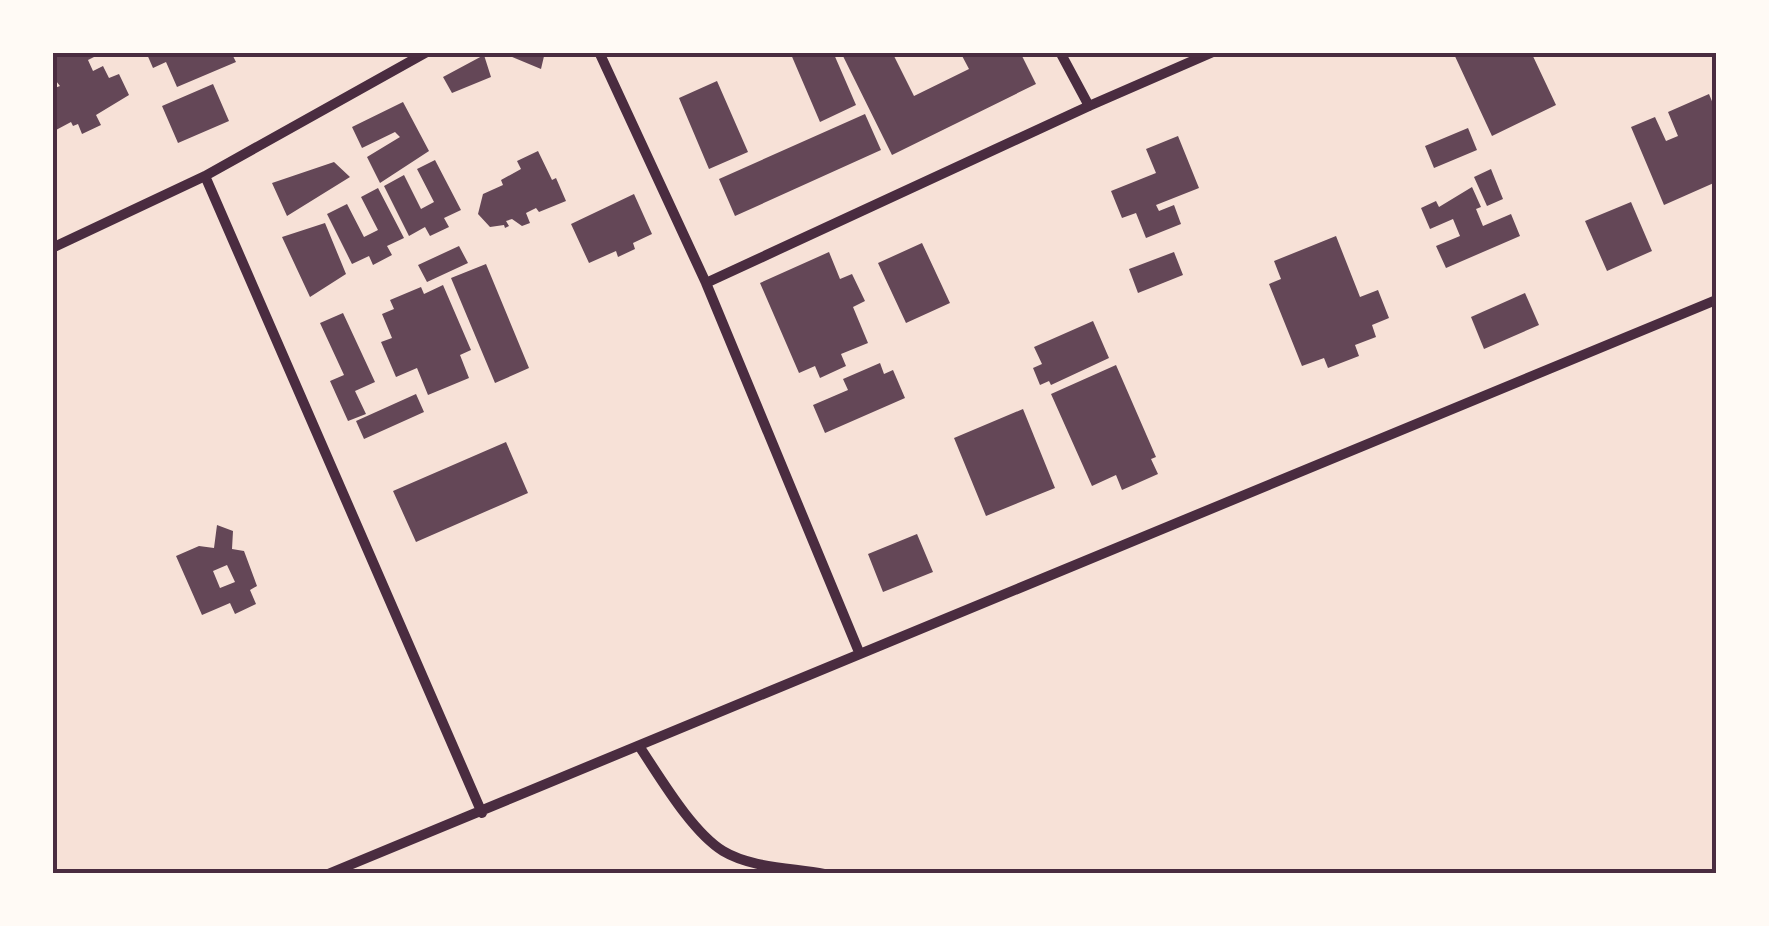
<svg xmlns="http://www.w3.org/2000/svg" width="1769" height="926" viewBox="0 0 1769 926" font-family="'Sofia Sans Condensed',sans-serif">
	<style>
		.building { fill: #644757; fill-rule: evenodd }
		.lines { fill: none; stroke-linecap: round; stroke-linejoin: round }
		.minor { stroke: #4a2c40; stroke-width: 10 }
		.neatline { fill: none; stroke: #4a2c40; stroke-width: 4 }
	</style>
	<rect width="100%" height="100%" fill="#f7e1d7"/>
	<path class="building" d="M52 52H104L88 60 93 71 103 66 109 78 119 74 129 95 96 115 101 125 82 134 78 124 73 126 71 122 56 130 52 123V89L60 86 52 76Z
		M146 52H231L236 62 177 87 166 62 153 68Z
		M500 52H545L541 69Z
		M790 52H833L856 105 820 122Z
		M841 52H892L914 96 969 69 960 52H1020L1036 84 892 155Z
		M1453 52H1531L1556 105 1492 136Z
		M484 55 491 77 452 93 443 77Z
		M717 81 748 152 709 169 679 98Z
		M213 84 229 121 178 143 162 106Z
		M1709 94 1716 111V182L1664 205 1631 127 1655 117 1666 141 1678 136 1668 112Z
		M403 102 429 151 380 183 367 157 400 137 395 132 362 148 352 127Z
		M865 114 881 150 735 216 719 179Z
		M1468 128 1477 150 1434 168 1425 146Z
		M1178 136 1199 188 1156 205 1159 211 1174 205 1181 224 1146 238 1136 213 1122 218 1111 191 1156 173 1146 149Z
		M538 151 552 180 556 178 566 201 539 212 536 208 526 213 530 223 522 226 512 219 506 221 509 226 505 228 504 225 490 227 478 214 483 194 503 185 501 180 521 169 517 161Z
		M435 160 461 210 444 218 449 227 430 236 425 227 409 236 384 186 404 175 421 209 434 202 417 169Z
		M334 162 350 177 287 216 272 183Z
		M1491 169 1503 199 1487 206 1474 177Z
		M1472 187 1481 207 1476 209 1483 226 1511 214 1520 236 1446 268 1436 246 1460 236 1453 219 1430 229 1421 208 1436 201 1439 207Z
		M378 188 404 238 387 246 392 255 373 265 369 256 352 264 327 214 347 204 364 237 378 230 361 197Z
		M634 194 652 234 633 243 635 249 618 257 616 251 589 263 571 224Z
		M1631 202 1652 251 1607 271 1585 221Z
		M325 223 346 274 310 297 282 237Z
		M1336 236 1360 297 1378 290 1389 318 1372 325 1376 337 1355 345 1359 356 1328 368 1324 358 1302 366 1269 284 1281 279 1274 261Z
		M922 243 950 303 906 323 878 263Z
		M459 246 468 263 427 282 418 265Z
		M829 252 840 279 852 274 865 301 853 307 868 343 841 354 846 366 820 378 815 366 799 373 760 283Z
		M1174 252 1183 275 1138 293 1129 269Z
		M486 264 529 368 495 383 451 278Z
		M443 285 471 350 460 355 469 378 428 395 417 368 396 377 381 342 392 338 382 314 394 309 390 300 421 287 424 294Z
		M1525 293 1539 325 1484 349 1471 317Z
		M343 313 375 382 355 391 366 414 348 421 330 381 344 375 320 323Z
		M1093 321 1109 358 1051 385 1049 381 1040 385 1033 368 1042 364 1034 347Z
		M880 363 884 374 893 370 905 398 825 433 813 405 848 390 843 379Z
		M1116 365 1156 457 1151 459 1158 474 1122 490 1116 475 1092 486 1051 394Z
		M416 394 424 412 364 439 356 421Z
		M1023 409 1055 488 986 516 954 438Z
		M506 442 528 493 416 542 393 491Z
		M217 525 233 531 232 549 244 551 257 586 250 590 256 604 235 614 230 603 202 615 176 556 199 546 214 548ZM227 565 235 582 220 588 213 571Z
		M917 534 933 572 883 592 868 554Z"/>
	<g class="lines">
		<path class="minor" d="M599 52 706 283 859 652
			M1060 52 1089 106
			M205 176 482 813
			M52 248 205 176 427 52
			M706 283 1089 106 1213 52
			M639 746C660 777 691 831 723 851 751 868 793 868 824 874
			M328 874 1716 300"/>
	</g>
	<rect width="1769" height="926" fill="none" stroke="#fffaf5" stroke-width="110"/>
	<rect x="55" y="55" width="1659" height="816" class="neatline"/>
</svg>
